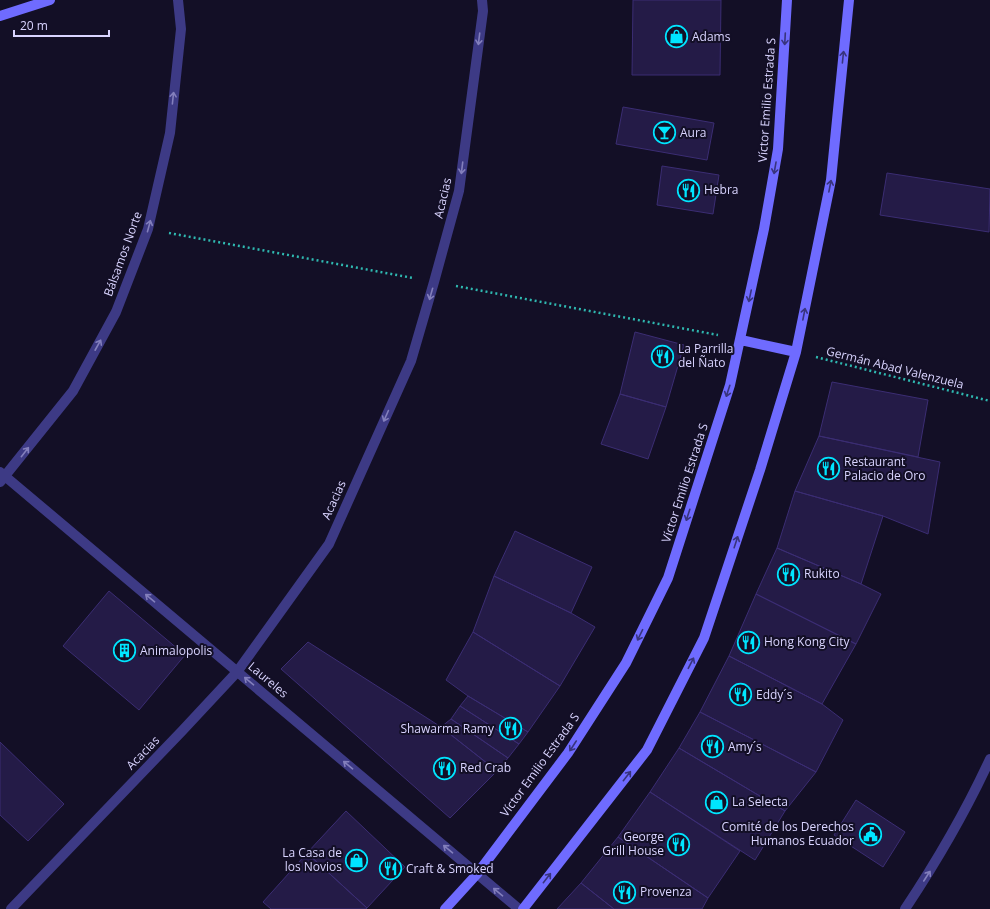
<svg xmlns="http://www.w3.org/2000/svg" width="990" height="909" viewBox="0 0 990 909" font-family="'Open Sans',sans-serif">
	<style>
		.building { fill: #241b47; stroke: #3b2d73 }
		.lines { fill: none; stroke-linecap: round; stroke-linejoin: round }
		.path { stroke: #2fb8b0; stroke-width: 2.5; stroke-dasharray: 2 3; stroke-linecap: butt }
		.street { stroke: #3d3a85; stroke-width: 10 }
		.secondary { stroke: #6f6bff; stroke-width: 10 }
		.oneway { stroke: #837fbc }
		.oneway2 { stroke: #38347d }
		.labels { text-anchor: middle; stroke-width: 4; stroke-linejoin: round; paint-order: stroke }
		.poi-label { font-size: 12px; fill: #d9d4ff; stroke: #130f26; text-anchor: start }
		.street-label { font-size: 12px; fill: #d9d4ff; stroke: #130f26 }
	</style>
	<rect width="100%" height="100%" fill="#130f26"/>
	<path class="building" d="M633 0H721L720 75H632Z
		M623 107 714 123 707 160 616 144Z
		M662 166 719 175 713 214 657 205Z
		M887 173 990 189 989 232 880 215Z
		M635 332 684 345 666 407 620 394Z
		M832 382 928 400 918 457 819 436Z
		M620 394 666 407 648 459 601 444Z
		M819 436 940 462 928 534 883 516 795 491Z
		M795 491 883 516 861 584 777 548Z
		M515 531 592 567 571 613 494 576Z
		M777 548 861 584 881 594 856 644 756 594Z
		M494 576 571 613 595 627 560 686 473 632Z
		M109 591 185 655 139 710 63 646Z
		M756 594 856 644 822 704 729 656Z
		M473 632 560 686 528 732 468 696 446 680Z
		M308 642 441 727 497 771 450 818 281 669Z
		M729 656 822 704 843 720 816 772 700 712Z
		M468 696 528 732 519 744 460 706Z
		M460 706 519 744 508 758 451 719Z
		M700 712 816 772 785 811 679 748Z
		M451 719 508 758 497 771 441 727Z
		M0 742 64 804 28 841 0 815Z
		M679 748 785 811 755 860 650 792Z
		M650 792 740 851 708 898 618 837Z
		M856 800 905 832 883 867 834 835Z
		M346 811 405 867 367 908 307 853Z
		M618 837 708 898 702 909H614L581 883Z
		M307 853 367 908 366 909H271L263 902Z
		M581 883 614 909H557Z"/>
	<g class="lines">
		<path class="path" d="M169 233 413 278
			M456 286 718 335
			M816 357 990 401"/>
		<path class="street" d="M0 472 519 909
			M0 482 73 391 116 312 148 229 170 133 181 29 178 0
			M11 909 182 731 237 672 329 544 411 361 434 282 459 191 483 11 482 0
			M905 909C937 861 966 811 990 759"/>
		<path class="secondary" d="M0 16 50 0
			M741 340 796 352
			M445 909 477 874 568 753 626 663 668 578 730 385 764 229 778 149 787 0
			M523 909 647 750 704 638 760 470 796 352 831 180 849 0"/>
	</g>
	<defs><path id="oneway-shaft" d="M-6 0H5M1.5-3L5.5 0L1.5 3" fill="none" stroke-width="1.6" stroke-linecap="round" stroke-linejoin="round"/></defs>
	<g class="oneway">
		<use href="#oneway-shaft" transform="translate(479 39) rotate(97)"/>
		<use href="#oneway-shaft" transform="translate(173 98) rotate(-84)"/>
		<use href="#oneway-shaft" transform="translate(462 168) rotate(97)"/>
		<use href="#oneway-shaft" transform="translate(149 226) rotate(-75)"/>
		<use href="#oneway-shaft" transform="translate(431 294) rotate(106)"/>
		<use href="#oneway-shaft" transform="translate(98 345) rotate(-61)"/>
		<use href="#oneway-shaft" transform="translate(386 416) rotate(114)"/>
		<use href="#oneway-shaft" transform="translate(25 452) rotate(-52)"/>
		<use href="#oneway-shaft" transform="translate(150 598) rotate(-140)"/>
		<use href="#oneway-shaft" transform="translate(249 681) rotate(-140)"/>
		<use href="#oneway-shaft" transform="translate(348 765) rotate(-140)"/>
		<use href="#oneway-shaft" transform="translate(448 849) rotate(-140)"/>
		<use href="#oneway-shaft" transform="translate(927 876) rotate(-57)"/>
		<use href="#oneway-shaft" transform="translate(498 892) rotate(-140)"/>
	</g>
	<g class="oneway2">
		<use href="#oneway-shaft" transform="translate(785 39) rotate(93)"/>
		<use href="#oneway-shaft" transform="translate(843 57) rotate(-84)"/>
		<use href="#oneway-shaft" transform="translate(775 168) rotate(100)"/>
		<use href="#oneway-shaft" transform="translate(830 186) rotate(-79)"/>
		<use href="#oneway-shaft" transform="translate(750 296) rotate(102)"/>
		<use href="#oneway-shaft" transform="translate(804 314) rotate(-79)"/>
		<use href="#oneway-shaft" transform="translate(728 391) rotate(108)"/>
		<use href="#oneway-shaft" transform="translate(688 515) rotate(108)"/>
		<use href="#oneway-shaft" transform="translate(736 542) rotate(-72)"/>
		<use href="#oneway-shaft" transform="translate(640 635) rotate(116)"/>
		<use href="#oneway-shaft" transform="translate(691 663) rotate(-63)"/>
		<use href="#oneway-shaft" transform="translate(573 746) rotate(123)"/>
		<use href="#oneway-shaft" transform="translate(627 776) rotate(-52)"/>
		<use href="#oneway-shaft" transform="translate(547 878) rotate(-52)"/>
	</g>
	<defs>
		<symbol id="shop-ring" viewBox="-11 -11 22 22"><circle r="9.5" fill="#130f26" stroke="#00e5ff" stroke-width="1.5"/><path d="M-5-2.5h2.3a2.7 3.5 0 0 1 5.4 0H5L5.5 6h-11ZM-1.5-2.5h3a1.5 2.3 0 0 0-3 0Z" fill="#00e5ff"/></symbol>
		<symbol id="bar-ring" viewBox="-11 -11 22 22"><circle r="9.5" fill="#130f26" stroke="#00e5ff" stroke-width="1.5"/><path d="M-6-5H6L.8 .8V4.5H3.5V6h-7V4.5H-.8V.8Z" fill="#00e5ff"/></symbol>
		<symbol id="restaurant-ring" viewBox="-11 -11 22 22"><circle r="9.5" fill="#130f26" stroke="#00e5ff" stroke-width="1.5"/><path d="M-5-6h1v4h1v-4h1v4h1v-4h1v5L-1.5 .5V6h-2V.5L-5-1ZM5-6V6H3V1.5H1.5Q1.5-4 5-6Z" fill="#00e5ff"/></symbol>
		<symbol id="building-ring" viewBox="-11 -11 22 22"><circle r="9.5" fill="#130f26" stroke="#00e5ff" stroke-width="1.5"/><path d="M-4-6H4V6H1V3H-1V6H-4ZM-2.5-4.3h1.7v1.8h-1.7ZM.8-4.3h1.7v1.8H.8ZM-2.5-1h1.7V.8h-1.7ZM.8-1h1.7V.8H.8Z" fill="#00e5ff"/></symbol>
		<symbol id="civic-ring" viewBox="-11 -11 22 22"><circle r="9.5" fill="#130f26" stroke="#00e5ff" stroke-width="1.5"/><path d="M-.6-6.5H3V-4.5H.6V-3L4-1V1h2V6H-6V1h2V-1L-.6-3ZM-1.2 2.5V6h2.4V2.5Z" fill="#00e5ff"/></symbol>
	</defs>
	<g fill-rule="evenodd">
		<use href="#shop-ring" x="664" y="24" width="25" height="25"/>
		<use href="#bar-ring" x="652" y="120" width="25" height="25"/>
		<use href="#restaurant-ring" x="676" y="178" width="25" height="25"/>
		<use href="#restaurant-ring" x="650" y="344" width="25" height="25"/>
		<use href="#restaurant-ring" x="816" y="456" width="25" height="25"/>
		<use href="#restaurant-ring" x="776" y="562" width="25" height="25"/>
		<use href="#restaurant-ring" x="736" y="630" width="25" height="25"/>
		<use href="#building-ring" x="112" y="638" width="25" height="25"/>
		<use href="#restaurant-ring" x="728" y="682" width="25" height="25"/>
		<use href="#restaurant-ring" x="498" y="716" width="25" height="25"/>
		<use href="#restaurant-ring" x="700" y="734" width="25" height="25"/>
		<use href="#restaurant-ring" x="432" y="756" width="25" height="25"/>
		<use href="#shop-ring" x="704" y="790" width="25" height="25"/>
		<use href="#civic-ring" x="858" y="822" width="25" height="25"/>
		<use href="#restaurant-ring" x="666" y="832" width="25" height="25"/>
		<use href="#shop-ring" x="344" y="848" width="25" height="25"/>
		<use href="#restaurant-ring" x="378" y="856" width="25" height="25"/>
		<use href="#restaurant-ring" x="612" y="880" width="25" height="25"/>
	</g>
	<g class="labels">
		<g class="poi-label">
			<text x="692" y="41">Adams</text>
			<text x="680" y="137">Aura</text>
			<text x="704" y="194">Hebra</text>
			<text x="678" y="353">La Parrilla<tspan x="678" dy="14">del Ñato</tspan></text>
			<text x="844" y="466">Restaurant<tspan x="844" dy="14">Palacio de Oro</tspan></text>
			<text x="804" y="578">Rukito</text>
			<text x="764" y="646">Hong Kong City</text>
			<text x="140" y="655">Animalopolis</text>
			<text x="756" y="699">Eddy´s</text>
			<text x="494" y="733" text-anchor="end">Shawarma Ramy</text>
			<text x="728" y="751">Amy´s</text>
			<text x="460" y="772">Red Crab</text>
			<text x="732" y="806">La Selecta</text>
			<text x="854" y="831" text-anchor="end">Comité de los Derechos<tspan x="854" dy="14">Humanos Ecuador</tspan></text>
			<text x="664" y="841" text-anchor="end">George<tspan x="664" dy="14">Grill House</tspan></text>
			<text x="342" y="857" text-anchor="end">La Casa de<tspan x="342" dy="14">los Novios</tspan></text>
			<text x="406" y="873">Craft &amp; Smoked</text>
			<text x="640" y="896">Provenza</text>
		</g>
		<g class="street-label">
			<text transform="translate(767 100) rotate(-86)" y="4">Víctor Emilio Estrada S</text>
			<text transform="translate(443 198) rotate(-77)" y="4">Acacias</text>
			<text transform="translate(123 254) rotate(-70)" y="4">Bálsamos Norte</text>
			<text transform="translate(895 368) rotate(14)" y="4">Germán Abad Valenzuela</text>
			<text transform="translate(685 483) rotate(-72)" y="4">Víctor Emilio Estrada S</text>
			<text transform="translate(334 500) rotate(-66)" y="4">Acacias</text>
			<text transform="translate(268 680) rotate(40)" y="4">Laureles</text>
			<text transform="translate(143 753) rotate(-46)" y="4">Acacias</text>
			<text transform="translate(540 765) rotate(-54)" y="4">Víctor Emilio Estrada S</text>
		</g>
	</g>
	<path d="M14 30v6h95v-6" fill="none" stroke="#d9d4ff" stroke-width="2"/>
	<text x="20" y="30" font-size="12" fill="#d9d4ff" stroke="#130f26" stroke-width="3" paint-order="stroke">20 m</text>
</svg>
